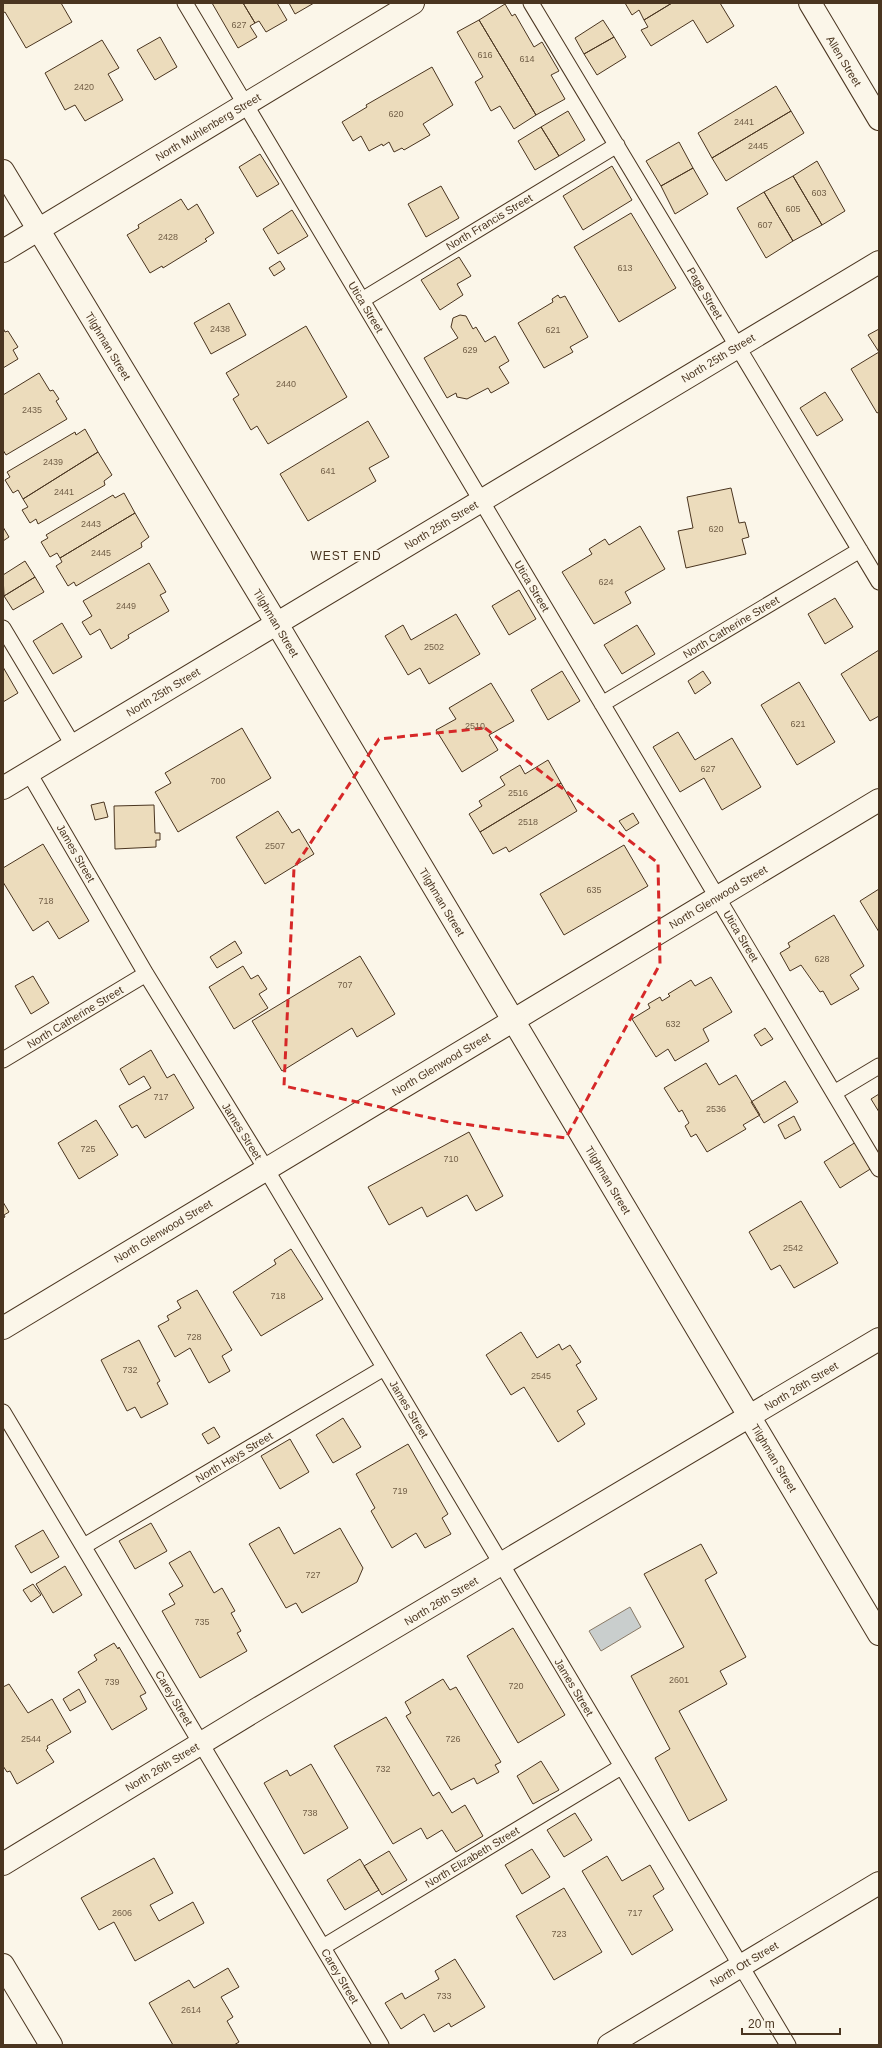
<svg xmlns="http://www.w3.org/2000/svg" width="882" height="2048" viewBox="0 0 882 2048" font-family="Arial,sans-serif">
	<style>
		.water { fill: #c9cecd; stroke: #887966 }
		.building { fill: #ecdcbc; stroke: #4a3520 }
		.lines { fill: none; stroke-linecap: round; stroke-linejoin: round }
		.service-casing { stroke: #4a3520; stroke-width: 17 }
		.minor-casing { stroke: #4a3520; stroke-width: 24 }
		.primary-casing { stroke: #4a3520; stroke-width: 24 }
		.service { stroke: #fbf6e9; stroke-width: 15 }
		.minor { stroke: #fbf6e9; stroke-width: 22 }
		.primary { stroke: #fbf6e9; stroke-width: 22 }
		.marked { fill: none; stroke: #d62828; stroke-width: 3; stroke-dasharray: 8 5; stroke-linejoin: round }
		.labels { text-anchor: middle; stroke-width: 3; stroke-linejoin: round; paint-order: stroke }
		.number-label { font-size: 9px; fill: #725f47 }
		.street-label { font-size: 11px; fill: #4a3520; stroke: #fbf6e9 }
		.neighbourhood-label { font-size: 12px; letter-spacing: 1px; fill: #4a3520; stroke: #fbf6e9 }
	</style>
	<rect width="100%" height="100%" fill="#fbf6e9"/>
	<path class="water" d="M630 1607 641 1627 601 1651 589 1631Z"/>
	<path class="building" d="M3 3H61L72 22 26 48 5 12 3 13Z
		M212 3H243L255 23 250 26 257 37 238 48Z
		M243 3H277L287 20 266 32 259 21 255 23Z
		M289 3H314L295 14Z
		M625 3H672L644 20 639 10 632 15Z
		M672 3H720L734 26 707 43 693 20 651 46 641 30 648 27 644 20Z
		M505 4 512 16 515 14 534 47 542 42 559 71 551 75 565 99 536 115 479 20Z
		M479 20 536 115 514 129 500 106 491 111 475 82 483 77 457 32Z
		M603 20 614 37 584 54 575 38Z
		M160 37 177 67 155 80 137 50Z
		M614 37 626 57 597 75 584 54Z
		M102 40 119 68 108 74 123 100 85 121 75 105 65 110 45 73Z
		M432 67 453 105 423 124 430 135 404 150 402 148 394 152 389 142 383 146 382 144 369 151 361 136 353 141 342 122 367 107 366 105Z
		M776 86 791 111 712 158 698 133Z
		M568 111 585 140 559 156 541 127Z
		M791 111 804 133 726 181 712 158Z
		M541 127 559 156 535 170 518 141Z
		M679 142 693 168 661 186 646 161Z
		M260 154 279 184 257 197 239 167Z
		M817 161 845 211 822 225 793 176Z
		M612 166 632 200 583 230 563 196Z
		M693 168 708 194 675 214 661 186Z
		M793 176 822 225 793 241 764 192Z
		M441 186 459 218 426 237 408 204Z
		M764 192 793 241 766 258 737 208Z
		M181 199 188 210 197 204 214 233 205 239 207 241 163 268 162 266 150 273 127 235 139 228 138 225Z
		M292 210 308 236 278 254 263 229Z
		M631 213 676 288 619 322 574 247Z
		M459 257 471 276 457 284 463 295 440 310 421 280Z
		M280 261 285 269 274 276 269 268Z
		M558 295 560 298 565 296 588 337 570 347 573 352 544 368 518 323 553 302 552 299Z
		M229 303 246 335 211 354 194 323Z
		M460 315 466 316 473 329 476 327 485 342 495 336 509 361 499 367 509 383 491 393 488 388 467 399 457 397 456 393 447 398 424 358 458 338 451 327 453 318Z
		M306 326 347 397 268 444 257 426 251 430 233 399 239 395 226 373Z
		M3 328 5 332 8 331 18 347 13 350 18 359 3 368Z
		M879 329V412L877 413 851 369 879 352 868 335Z
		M39 373 50 391 53 390 59 399 56 401 67 419 6 455 3 450V395Z
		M825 392 843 420 817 436 800 408Z
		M368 421 389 457 369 468 376 481 308 521 280 474Z
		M85 429 98 452 23 499 18 490 13 493 5 480 10 477 7 472 75 432 76 435Z
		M98 452 112 475 104 481 105 485 38 524 36 519 30 523 22 510 28 507 23 499Z
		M731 488 739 523 745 522 749 537 742 539 746 554 686 568 678 531 693 528 687 497Z
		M124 493 135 513 60 558 57 553 50 557 41 542 48 538 46 535 113 495 115 498Z
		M135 513 149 537 141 543 142 547 76 586 74 582 68 586 56 566 62 562 60 558Z
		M640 526 665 569 625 592 631 603 594 624 562 572 592 554 589 549 605 539 609 545Z
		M3 527 9 537 3 541Z
		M25 561 35 577 4 596 3 575Z
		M149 563 166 592 160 595 169 611 128 635 129 638 111 649 100 629 90 635 82 622 92 616 83 601Z
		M35 577 44 592 13 610 4 596Z
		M519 590 536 619 509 635 492 606Z
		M835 598 853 627 825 644 808 614Z
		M456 614 480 654 429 684 420 668 408 675 385 636 403 625 411 640Z
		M62 623 82 657 53 674 33 641Z
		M637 625 655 654 622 674 604 645Z
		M879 650V716L870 721 841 674Z
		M3 667 18 693 3 702Z
		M562 671 580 701 548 720 531 690Z
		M703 671 711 683 695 694 688 681Z
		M799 682 835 742 797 765 761 705Z
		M491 683 514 721 489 735 498 750 462 772 436 730 456 719 449 708Z
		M242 728 271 778 178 832 155 792 171 783 165 773Z
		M678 732 695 760 732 738 761 787 722 810 704 778 680 792 653 747Z
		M548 760 561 783 480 832 469 814 482 806 479 801 505 785 500 777 520 765 525 774Z
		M561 783 577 811 509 852 506 847 493 854 480 832Z
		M104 802 108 817 95 820 91 805Z
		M154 805 155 833H160V840H156V847L115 849 114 806Z
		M278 811 292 833 299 829 314 854 265 884 236 837Z
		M633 813 639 823 626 831 619 821Z
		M43 844 89 921 59 939 48 921 33 931 3 882V868Z
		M624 845 648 886 564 935 540 894Z
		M879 889V932L860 901Z
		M834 915 864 966 850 975 859 989 831 1005 823 991 820 992 801 965 790 971 780 953 790 947 788 943Z
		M235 941 242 953 217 968 210 957Z
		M360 956 395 1014 357 1037 352 1028 282 1071 252 1021Z
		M243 966 251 979 258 975 267 989 259 994 268 1008 234 1029 209 987Z
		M33 976 49 1003 31 1014 15 986Z
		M711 977 732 1012 703 1029 709 1041 675 1061 668 1049 656 1057 632 1019 650 1008 648 1004 660 997 662 1001 670 996 668 994 691 980 695 986Z
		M765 1028 773 1039 761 1046 754 1035Z
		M151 1050 167 1078 174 1074 194 1108 145 1138 137 1125 132 1128 119 1106 151 1088 144 1076 129 1085 120 1069Z
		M706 1063 719 1085 736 1075 760 1115 743 1125 746 1129 707 1152 696 1134 691 1137 685 1126 689 1123 682 1110 679 1112 664 1088Z
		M785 1081 798 1102 764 1123 751 1102Z
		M879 1094V1112L871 1099Z
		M794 1116 801 1130 785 1139 778 1125Z
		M96 1120 118 1155 79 1179 58 1143Z
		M469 1132 503 1196 476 1211 467 1195 427 1217 422 1207 389 1225 368 1187Z
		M856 1142 872 1168 840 1188 824 1162Z
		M801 1201 838 1263 794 1288 780 1265 771 1270 749 1232Z
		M3 1202 9 1212 4 1215 5 1217 3 1218Z
		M291 1249 323 1299 261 1336 233 1292 276 1264 274 1260Z
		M197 1290 232 1350 222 1356 230 1371 209 1383 190 1348 175 1357 158 1326 169 1320 167 1316 181 1308 177 1301Z
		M521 1332 537 1358 559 1344 562 1350 570 1345 581 1362 576 1365 597 1399 577 1411 585 1424 558 1442 524 1387 511 1395 486 1355Z
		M139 1340 160 1381 157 1383 168 1404 141 1418 135 1407 127 1411 101 1360Z
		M343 1418 361 1447 333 1463 316 1435Z
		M214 1427 220 1437 208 1444 202 1434Z
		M290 1439 309 1472 280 1489 261 1456Z
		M408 1444 448 1514 442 1518 451 1534 425 1548 416 1533 392 1548 371 1511 375 1508 356 1474Z
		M151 1523 167 1551 135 1569 119 1541Z
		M279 1527 294 1554 340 1528 363 1568 357 1582 302 1613 296 1603 286 1608 249 1544Z
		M43 1530 59 1557 31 1573 15 1546Z
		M701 1544 717 1573 705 1580 746 1657 720 1671 727 1684 679 1711 727 1800 689 1821 655 1758 670 1749 631 1676 684 1647 644 1574Z
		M190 1551 214 1593 222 1588 235 1611 231 1613 241 1631 237 1633 247 1651 200 1678 162 1611 175 1604 169 1594 183 1586 169 1563Z
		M65 1566 82 1595 53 1613 36 1584Z
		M33 1584 41 1595 31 1602 23 1590Z
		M513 1628 565 1715 518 1743 467 1656Z
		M114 1643 118 1649 119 1647 146 1693 140 1696 147 1709 112 1730 78 1672 97 1660 94 1655Z
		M443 1679 450 1690 456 1687 501 1762 495 1765 499 1772 477 1784 474 1778 451 1790 406 1716 411 1713 405 1702Z
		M9 1684 28 1713 52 1699 71 1732 47 1746 48 1748 46 1750 54 1762 17 1784 10 1771 7 1772 3 1766V1687Z
		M79 1689 86 1702 70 1711 63 1699Z
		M386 1717 433 1796 439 1792 452 1813 465 1805 483 1836 456 1852 442 1830 427 1839 421 1828 393 1844 334 1746Z
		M541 1761 559 1790 533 1804 517 1776Z
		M311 1764 348 1828 304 1854 264 1783 287 1770 290 1776Z
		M575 1813 592 1840 564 1857 547 1830Z
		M532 1849 550 1877 522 1894 505 1865Z
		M389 1851 407 1880 382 1895 364 1866Z
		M607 1856 622 1881 650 1865 664 1889 653 1896 673 1930 632 1955 582 1871Z
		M154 1858 173 1893 150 1905 159 1921 193 1902 204 1923 135 1961 114 1922 99 1930 81 1898Z
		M360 1859 379 1890 345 1910 327 1880Z
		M564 1888 602 1952 554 1980 516 1916Z
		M455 1959 485 2007 451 2027 449 2023 434 2032 424 2014 401 2029 385 2003 402 1993 405 1999 439 1979 435 1971Z
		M228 1968 239 1987 221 1997 233 2017 227 2021 239 2042 234 2045H173L149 2003 189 1980 194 1988Z"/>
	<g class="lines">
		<defs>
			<path id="service" d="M185 3 879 1169
				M531 3 879 582
				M362 300 617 145
				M3 628 73 745
				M602 704 860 550
				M29 773 146 974 266 1169 788 2045
				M3 1060 146 974
				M834 1093 879 1066
				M3 1412 381 2045
				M84 1546 384 1368
				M323 1947 621 1767"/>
			<path id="minor" d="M810 3 879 119
				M3 251 413 3
				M3 788 879 262
				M3 1328 879 800
				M3 1864 259 1708 879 1339
				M3 1965 51 2045
				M609 2045 879 1883"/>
			<path id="primary" d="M3 171 277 624 879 1634"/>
		</defs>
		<use href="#service" class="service-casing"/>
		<use href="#minor" class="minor-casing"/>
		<use href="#primary" class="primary-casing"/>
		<use href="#service" class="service"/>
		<use href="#minor" class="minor"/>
		<use href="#primary" class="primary"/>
	</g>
	<path class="marked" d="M485 728 658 863 660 964 566 1138 449 1122 284 1086 294 868 379 739Z"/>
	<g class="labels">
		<g class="number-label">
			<text x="239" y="28">627</text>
			<text x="485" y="58">616</text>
			<text x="527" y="62">614</text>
			<text x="84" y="90">2420</text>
			<text x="396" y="117">620</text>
			<text x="744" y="125">2441</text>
			<text x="758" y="149">2445</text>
			<text x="819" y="196">603</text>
			<text x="793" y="212">605</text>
			<text x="765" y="228">607</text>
			<text x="168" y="240">2428</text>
			<text x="625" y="271">613</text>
			<text x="220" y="332">2438</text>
			<text x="553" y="333">621</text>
			<text x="470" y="353">629</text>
			<text x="286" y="387">2440</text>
			<text x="32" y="413">2435</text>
			<text x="53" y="465">2439</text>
			<text x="328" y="474">641</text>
			<text x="64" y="495">2441</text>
			<text x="91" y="527">2443</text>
			<text x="716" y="532">620</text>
			<text x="101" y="556">2445</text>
			<text x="606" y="585">624</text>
			<text x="126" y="609">2449</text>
			<text x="434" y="650">2502</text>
			<text x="798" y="727">621</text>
			<text x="475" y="729">2510</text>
			<text x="708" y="772">627</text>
			<text x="218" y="784">700</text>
			<text x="518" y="796">2516</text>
			<text x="528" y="825">2518</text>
			<text x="275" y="849">2507</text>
			<text x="594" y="893">635</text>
			<text x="46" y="904">718</text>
			<text x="822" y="962">628</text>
			<text x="345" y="988">707</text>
			<text x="673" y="1027">632</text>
			<text x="161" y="1100">717</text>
			<text x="716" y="1112">2536</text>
			<text x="88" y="1152">725</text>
			<text x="451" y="1162">710</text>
			<text x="793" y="1251">2542</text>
			<text x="278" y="1299">718</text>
			<text x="194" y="1340">728</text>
			<text x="130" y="1373">732</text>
			<text x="541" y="1379">2545</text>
			<text x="400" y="1494">719</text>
			<text x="313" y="1578">727</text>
			<text x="202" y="1625">735</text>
			<text x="679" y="1683">2601</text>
			<text x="112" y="1685">739</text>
			<text x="516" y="1689">720</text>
			<text x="31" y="1742">2544</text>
			<text x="453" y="1742">726</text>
			<text x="383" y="1772">732</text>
			<text x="310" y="1816">738</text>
			<text x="122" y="1916">2606</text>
			<text x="635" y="1916">717</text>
			<text x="559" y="1937">723</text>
			<text x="444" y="1999">733</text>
			<text x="191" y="2013">2614</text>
		</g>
		<g class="street-label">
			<text transform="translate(844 61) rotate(59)" y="4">Allen Street</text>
			<text transform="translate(208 127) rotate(-31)" y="4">North Muhlenberg Street</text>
			<text transform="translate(489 222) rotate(-31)" y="4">North Francis Street</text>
			<text transform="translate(705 293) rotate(59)" y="4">Page Street</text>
			<text transform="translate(366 307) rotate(59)" y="4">Utica Street</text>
			<text transform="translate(108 346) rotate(59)" y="4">Tilghman Street</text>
			<text transform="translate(718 358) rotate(-31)" y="4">North 25th Street</text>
			<text transform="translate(441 525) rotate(-31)" y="4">North 25th Street</text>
			<text transform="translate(532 586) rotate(59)" y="4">Utica Street</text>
			<text transform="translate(276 623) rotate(59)" y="4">Tilghman Street</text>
			<text transform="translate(731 627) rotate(-31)" y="4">North Catherine Street</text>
			<text transform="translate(163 692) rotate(-31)" y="4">North 25th Street</text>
			<text transform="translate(76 853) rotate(60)" y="4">James Street</text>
			<text transform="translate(718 897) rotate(-31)" y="4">North Glenwood Street</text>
			<text transform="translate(442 902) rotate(59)" y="4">Tilghman Street</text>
			<text transform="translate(741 936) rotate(59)" y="4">Utica Street</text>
			<text transform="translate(75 1017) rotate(-31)" y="4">North Catherine Street</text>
			<text transform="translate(441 1064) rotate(-31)" y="4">North Glenwood Street</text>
			<text transform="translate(242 1131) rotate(58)" y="4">James Street</text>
			<text transform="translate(608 1180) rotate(59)" y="4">Tilghman Street</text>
			<text transform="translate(163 1231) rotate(-31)" y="4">North Glenwood Street</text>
			<text transform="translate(801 1386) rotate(-31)" y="4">North 26th Street</text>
			<text transform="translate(409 1409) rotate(59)" y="4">James Street</text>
			<text transform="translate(234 1457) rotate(-31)" y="4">North Hays Street</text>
			<text transform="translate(774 1458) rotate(59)" y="4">Tilghman Street</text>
			<text transform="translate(441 1601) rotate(-31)" y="4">North 26th Street</text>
			<text transform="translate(574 1687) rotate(59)" y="4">James Street</text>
			<text transform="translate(174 1698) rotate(59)" y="4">Carey Street</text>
			<text transform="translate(162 1767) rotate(-31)" y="4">North 26th Street</text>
			<text transform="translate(472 1857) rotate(-31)" y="4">North Elizabeth Street</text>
			<text transform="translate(744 1964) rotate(-31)" y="4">North Ott Street</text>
			<text transform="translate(340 1976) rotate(59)" y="4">Carey Street</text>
		</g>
		<g class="neighbourhood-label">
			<text x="346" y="560">WEST END</text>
		</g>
	</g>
	<rect width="882" height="2048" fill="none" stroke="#4a3520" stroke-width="8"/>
	<path d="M742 2028v6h98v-6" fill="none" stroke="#4a3520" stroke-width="2"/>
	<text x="748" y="2028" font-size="12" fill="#4a3520" stroke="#fbf6e9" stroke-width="3" paint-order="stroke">20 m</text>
</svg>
